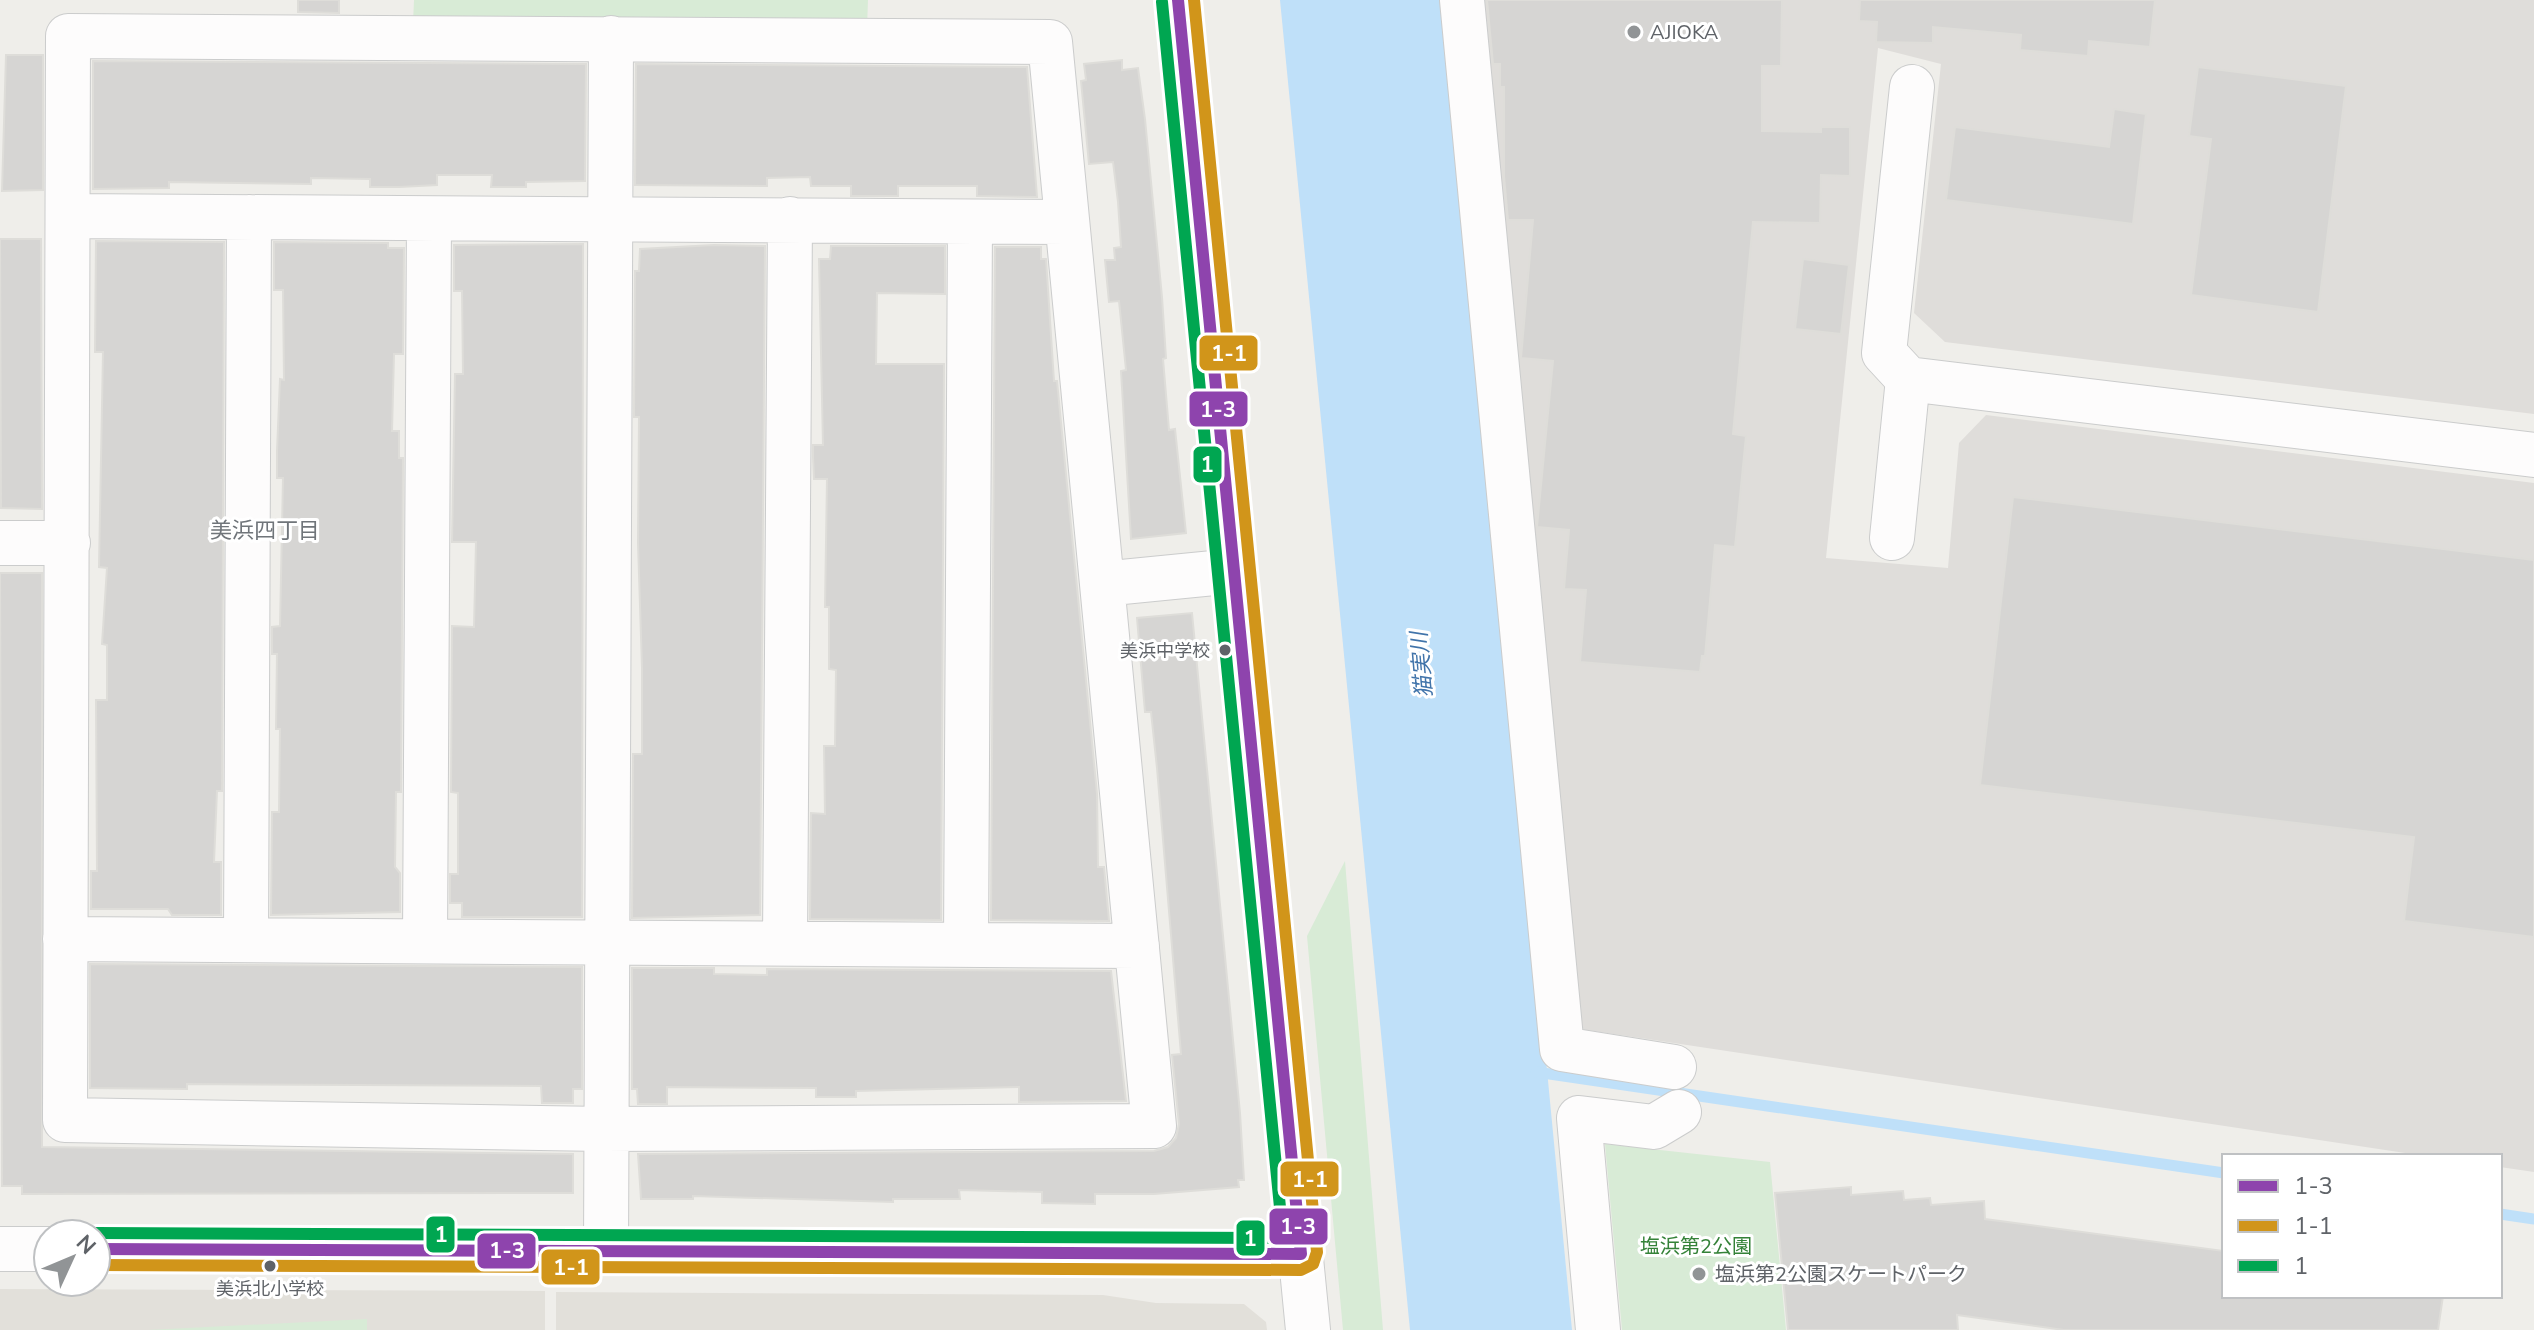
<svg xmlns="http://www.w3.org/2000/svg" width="2534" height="1330" viewBox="0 0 2534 1330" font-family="'Nunito Sans','Noto Sans JP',sans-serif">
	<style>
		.industrial { fill: #dfddda }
		.education { fill: #e2e0da }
		.green { fill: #d8ebd6 }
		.water { fill: #bfe0f9 }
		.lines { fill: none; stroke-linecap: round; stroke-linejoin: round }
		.stream { stroke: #bfe0f9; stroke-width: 11 }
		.building { fill: #d6d5d3; stroke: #deddd9; stroke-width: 2 }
		.minor-casing { stroke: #cbcccc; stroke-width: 46 }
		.minor { stroke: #fdfcfc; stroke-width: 44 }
		.bus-1-casing { stroke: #fff; stroke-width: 18 }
		.bus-2-casing { stroke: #fff; stroke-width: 18 }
		.bus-3-casing { stroke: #fff; stroke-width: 18 }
		.bus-1 { stroke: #8e44ad; stroke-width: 12 }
		.bus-2 { stroke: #d1951a; stroke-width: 12 }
		.bus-3 { stroke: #00a651; stroke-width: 12 }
		.poi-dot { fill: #919496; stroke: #fff; stroke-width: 3 }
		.bus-dot { fill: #5f6368; stroke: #fff; stroke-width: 3 }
		.labels { text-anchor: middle; stroke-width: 6; stroke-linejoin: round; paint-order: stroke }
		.bus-label { font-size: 18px; fill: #5f6368; stroke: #fff; text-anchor: end }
		.poi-label { font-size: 20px; fill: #5f6368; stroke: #fff; text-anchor: start }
		.park-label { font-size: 20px; fill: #348238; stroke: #fff }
		.neighbourhood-label { font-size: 22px; fill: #70757a; stroke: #fff }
		.water-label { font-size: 22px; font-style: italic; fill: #4174aa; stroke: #fff }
		.line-badge { stroke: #fff; stroke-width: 3 }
		.badge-label { font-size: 22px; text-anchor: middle; font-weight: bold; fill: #fff }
	</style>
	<rect width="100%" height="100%" fill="#efeeea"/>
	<path class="industrial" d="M1476 0H2534V414L1945 342 1914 313 1941 64 1878 48 1826 558 1948 568 1959 443 1986 415 2534 483V1172L2500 1167V1156H2425L1574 1028Z"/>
	<path class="education" d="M0 1289 545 1291V1330H0Z
		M556 1292 1103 1295 1156 1303 1244 1304 1266 1322 1267 1330H556Z"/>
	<path class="green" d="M414 0H868L867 28 413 23Z
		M1345 861 1383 1330H1343L1307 936Z
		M1605 1144 1770 1162 1786 1330H1622Z
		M367 1319V1330H148Z"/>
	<path class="water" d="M1280 0H1444L1572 1330H1410Z"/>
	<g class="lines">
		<path class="stream" d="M1536 1072 2224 1173
			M2500 1214 2534 1219"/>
	</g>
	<path class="building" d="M298 0H339V13L298 12Z
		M1487 0H1782L1781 66H1762V131L1821 132V127H1850V176L1821 175 1820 223 1753 222 1733 434 1746 436 1735 547 1715 545 1705 656H1702L1700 672 1580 662 1586 590 1564 589 1569 530 1537 527 1553 361 1521 358 1533 220H1508L1504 176V87H1500V64H1493Z
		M1860 0H2155L2150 47 2089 41 2088 56 2020 50 2021 35 1933 27V43L1876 42 1877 22 1859 21Z
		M6 55H43V190L2 191Z
		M1122 60V70L1138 68 1145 119 1162 297 1166 358 1163 359 1169 430 1175 429 1186 533 1131 539 1121 371 1126 370 1119 301 1109 302 1105 260H1115L1114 248 1121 247 1118 202 1113 162 1089 164 1081 81 1086 80 1084 64Z
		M93 61 586 64 585 181 526 182V187H491L492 175H437V185L399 187H370V179L311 178V184L169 182V188L93 189Z
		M636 64 1027 67 1037 197 977 196V186H898V196H851V186H811L810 177 767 178V186L635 185Z
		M2198 67 2346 86 2318 312 2191 295 2211 139 2189 136Z
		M2114 109 2146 114 2133 224 1946 200 1955 127 2109 147Z
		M0 239H41L42 509 1 508Z
		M96 241 224 242 222 791H217L214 862H221V915H172L168 909H91V871H97L96 700H107V645L102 644 107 568 99 567 103 352H95Z
		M274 242 388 243V248H404L403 354H394L392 431H399V458H403L401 792H396L395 867 400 873V912L271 915 272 812H279L280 729H276L277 654H272V627L280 626 283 478H277V451L280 379 284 380 283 290H274Z
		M583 244 582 917H462V903H450V874H458V793L451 792 452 626 474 627 476 542H452L455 374H463L462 291H454V245Z
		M714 245 765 246 760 915 632 918 633 754H642V668L638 543 639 417H634L635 271H639L640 249Z
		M831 246H945V294L877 293 876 364H944L941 920 810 919 811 813 825 814 824 746H835L836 670 829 669V607H825L827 479H814L813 457V445H823L819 259H830Z
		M995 247H1041V259H1046L1054 381H1057L1097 794 1098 867H1104L1109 921 991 920Z
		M1803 259 1849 265 1841 334 1795 329Z
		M2013 497 2534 560V937L2404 921 2414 837 1980 785Z
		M0 573H42V1147L573 1154V1193L22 1194V1186H2Z
		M1192 613 1240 1113 1244 1180H1238L1239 1187 1154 1194H1095V1204L1042 1203V1192L959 1190 960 1199H893V1202L693 1196V1199H641L638 1154 1154 1151 1168 1147 1176 1138 1179 1124 1172 1055 1181 1054 1157 768 1151 712H1145L1137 618Z
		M90 964 582 967V1089H573V1103H542L541 1086 187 1084V1089L90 1088Z
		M632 968H714V974L767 975V969L1111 971 1126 1101 1019 1102V1087L856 1091V1097H816V1088L667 1087V1104H638L637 1089H632Z
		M1851 1187V1195L1903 1191 1904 1200 1930 1198 1931 1205 1984 1201 1985 1219 2224 1251V1296H2443L2438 1330H2064L1957 1315 1958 1330H1788L1775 1193Z"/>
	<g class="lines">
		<defs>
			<path id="minor" d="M1178 0 1308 1330
				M1462 0 1562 1049 1674 1067
				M68 36 1050 42 1154 1126 604 1129 65 1120Z
				M68 216 1067 222
				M1908 379 2534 455
				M1892 538 1908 379 1884 353 1912 87
				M0 543H68
				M1102 584 1234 571
				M65 939 1137 946
				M246 940 249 217
				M425 941 429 220
				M785 942 790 219
				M966 942 970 222
				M0 1249H48
				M96 1249 1301 1254
				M606 1249 611 38
				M1598 1330 1579 1118 1654 1127 1679 1112"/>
		</defs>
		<use href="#minor" class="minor-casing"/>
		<use href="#minor" class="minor"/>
		<defs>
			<path id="bus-1" d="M96 1249 1301 1254 1178 0"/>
			<path id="bus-2" d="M96 1265 1301 1270 1313 1264 1317 1252 1194 0"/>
			<path id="bus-3" d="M96 1233 1283 1238 1162 2"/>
		</defs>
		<use href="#bus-1" class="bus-1-casing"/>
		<use href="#bus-2" class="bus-2-casing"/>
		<use href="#bus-3" class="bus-3-casing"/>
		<use href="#bus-1" class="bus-1"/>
		<use href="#bus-2" class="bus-2"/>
		<use href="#bus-3" class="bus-3"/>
	</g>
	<g class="poi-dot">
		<circle cx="1634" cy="32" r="8"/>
		<circle cx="1699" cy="1274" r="8"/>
	</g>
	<g class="bus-dot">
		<circle cx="1225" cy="650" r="7"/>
		<circle cx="270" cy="1266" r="7"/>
	</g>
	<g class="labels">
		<g class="bus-label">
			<text x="1210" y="657">美浜中学校</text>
			<text x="270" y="1295" text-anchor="middle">美浜北小学校</text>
		</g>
		<g class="poi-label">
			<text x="1650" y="39">AJIOKA</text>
			<text x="1715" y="1281">塩浜第2公園スケートパーク</text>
		</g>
		<g class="park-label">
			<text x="1696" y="1253">塩浜第2公園</text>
		</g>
		<g class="neighbourhood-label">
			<text x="265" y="538">美浜四丁目</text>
		</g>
		<g class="water-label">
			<text transform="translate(1421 665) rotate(-95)" y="8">猫実川</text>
		</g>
	</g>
	<g class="line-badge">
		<rect x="1198" y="334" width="61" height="38" rx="8" fill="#d1951a"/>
		<rect x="1188" y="390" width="61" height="38" rx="8" fill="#8e44ad"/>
		<rect x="1192" y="445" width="31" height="39" rx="8" fill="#00a651"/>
		<rect x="1279" y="1160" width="61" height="38" rx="8" fill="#d1951a"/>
		<rect x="1268" y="1207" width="61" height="39" rx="8" fill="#8e44ad"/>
		<rect x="425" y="1215" width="31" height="39" rx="8" fill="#00a651"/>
		<rect x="1235" y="1219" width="31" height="38" rx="8" fill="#00a651"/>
		<rect x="476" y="1232" width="61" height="38" rx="8" fill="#8e44ad"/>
		<rect x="540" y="1248" width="61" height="38" rx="8" fill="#d1951a"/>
	</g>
	<g class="badge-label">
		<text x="1229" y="361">1-1</text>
		<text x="1218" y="417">1-3</text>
		<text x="1207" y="472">1</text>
		<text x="1310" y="1187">1-1</text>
		<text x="1298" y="1234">1-3</text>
		<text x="441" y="1242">1</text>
		<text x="1250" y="1246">1</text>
		<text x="507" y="1258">1-3</text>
		<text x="571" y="1275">1-1</text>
	</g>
	<rect x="2222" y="1154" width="280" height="144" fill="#ffffff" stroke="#bfc1c3" stroke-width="2"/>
	<rect x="2238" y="1180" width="40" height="12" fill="#8e44ad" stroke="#bfc1c3" stroke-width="2"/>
	<text x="2294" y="1194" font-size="24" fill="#5f6368">1-3</text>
	<rect x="2238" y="1220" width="40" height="12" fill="#d1951a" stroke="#bfc1c3" stroke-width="2"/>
	<text x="2294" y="1234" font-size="24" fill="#5f6368">1-1</text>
	<rect x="2238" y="1260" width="40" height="12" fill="#00a651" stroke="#bfc1c3" stroke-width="2"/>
	<text x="2294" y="1274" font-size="24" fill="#5f6368">1</text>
	<g transform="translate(72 1258) rotate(46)"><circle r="38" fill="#ffffff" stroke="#bfc1c3" stroke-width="2"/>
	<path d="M0-6L14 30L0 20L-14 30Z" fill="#919496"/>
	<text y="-12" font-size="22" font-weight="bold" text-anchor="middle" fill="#5f6368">N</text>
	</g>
</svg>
